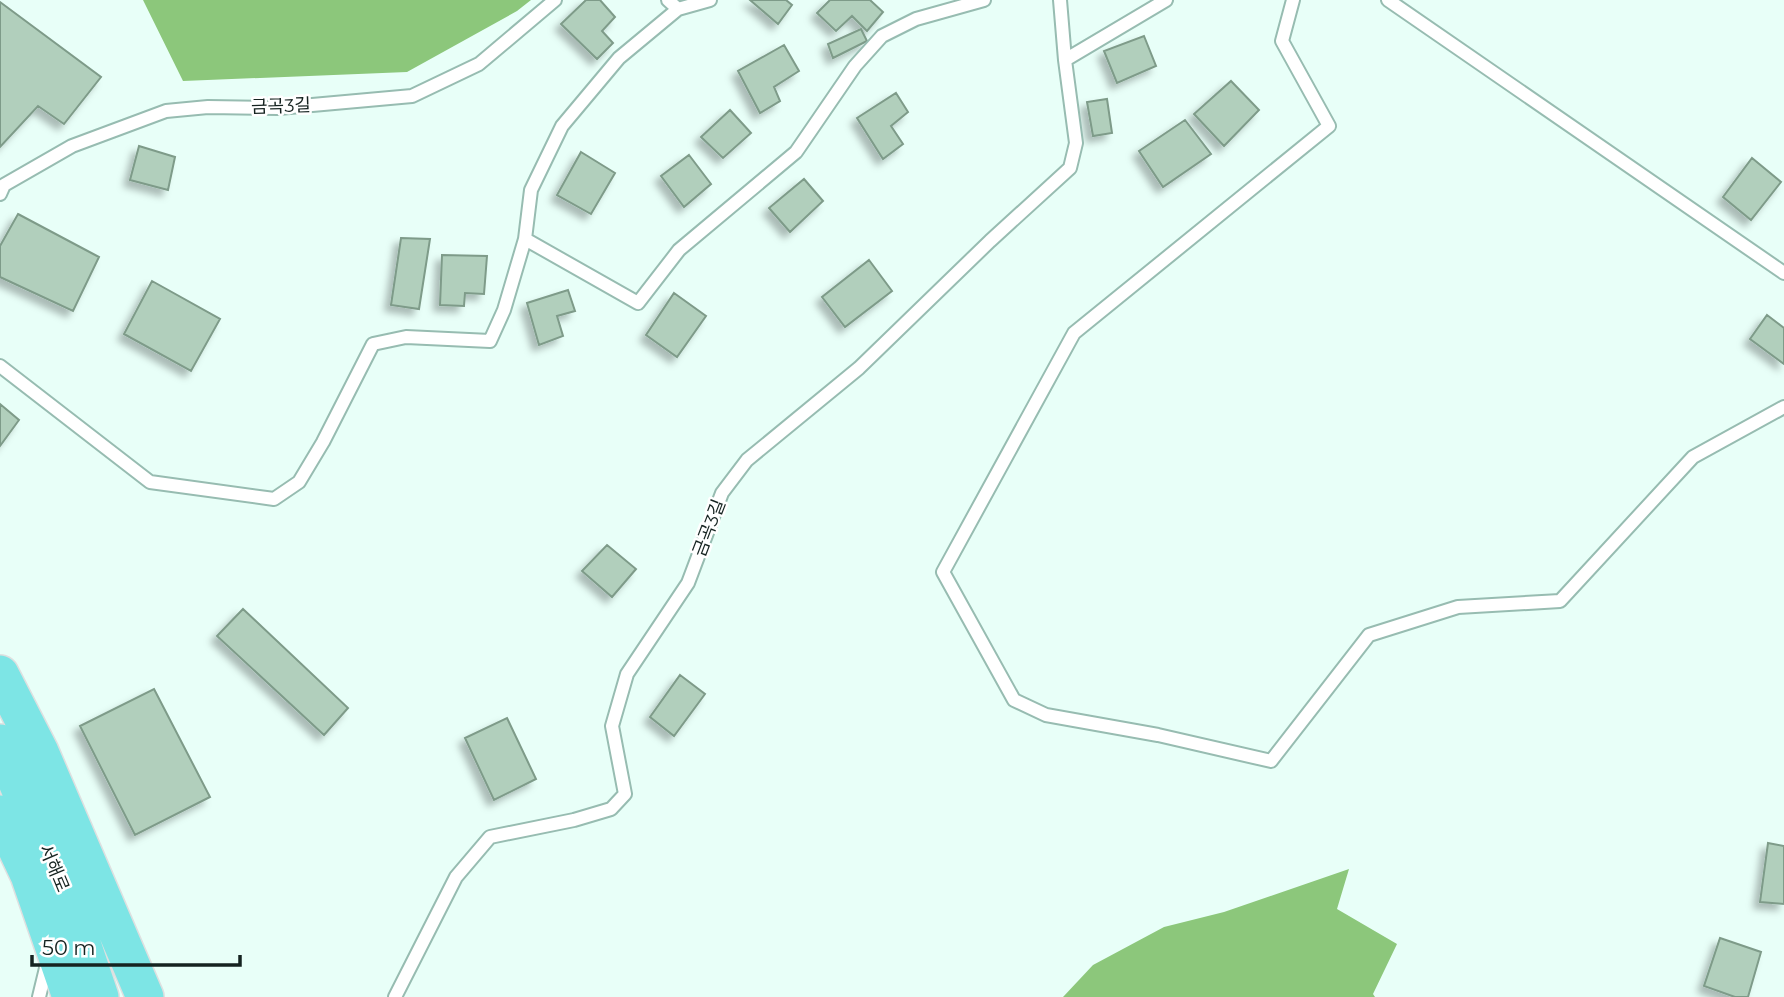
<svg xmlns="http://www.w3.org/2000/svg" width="1784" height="997" viewBox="0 0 1784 997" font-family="Montserrat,'Noto Sans KR',sans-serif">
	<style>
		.forest { fill: #8cc77b }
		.building { fill: #b1cfbc; stroke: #7e9b89; stroke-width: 2; filter: url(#shadow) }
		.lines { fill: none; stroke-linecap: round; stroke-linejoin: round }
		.lane-casing { stroke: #97bcb1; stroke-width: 16 }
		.primary-casing { stroke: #dee0e0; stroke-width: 40 }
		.lane { stroke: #fff; stroke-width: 12 }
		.primary { stroke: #7de5e5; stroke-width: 37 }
		.labels { text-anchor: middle; stroke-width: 5; stroke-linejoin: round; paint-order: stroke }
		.street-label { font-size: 18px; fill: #152320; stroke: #fff }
	</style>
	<defs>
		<filter id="shadow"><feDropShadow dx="-6" dy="6" stdDeviation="3.5" flood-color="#0004"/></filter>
	</defs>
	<rect width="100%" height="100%" fill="#e8fff8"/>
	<path class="forest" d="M143 0H531L517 11 407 72 183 81Z
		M1349 869 1337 909 1397 944 1373 994 1375 997H1063L1093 965 1164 927 1224 912Z"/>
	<path class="building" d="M586 0H600L615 17 602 31 613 43 597 59 561 24Z
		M750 0H786L792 5 778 24Z
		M830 0H870L883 12 867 31 852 16 836 31 817 13Z
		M0 2 101 77 64 124 38 106 0 147Z
		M861 29 867 41 833 58 828 44Z
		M1144 36 1156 66 1117 83 1104 51Z
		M784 45 799 71 774 87 780 101 760 113 738 71Z
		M1231 81 1259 110 1224 146 1194 114Z
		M896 93 908 112 891 126 903 144 883 159 857 118Z
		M1107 99 1112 133 1093 136 1087 102Z
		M730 110 751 133 723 158 701 137Z
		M1185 120 1211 154 1163 187 1139 151Z
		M139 146 175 157 168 190 130 180Z
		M581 152 615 173 591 214 557 195Z
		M689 155 711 184 684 207 661 176Z
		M1752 158 1781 182 1751 220 1723 197Z
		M804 179 823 201 790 232 769 208Z
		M18 214 99 257 73 311 0 277V246Z
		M401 238 430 239 419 309 391 305Z
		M442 255 487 256 484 294 465 293 464 306 440 305Z
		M869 260 892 291 845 327 822 297Z
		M152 281 220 319 191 371 124 334Z
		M568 290 575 311 557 316 563 336 539 345 527 303Z
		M674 293 706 316 677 357 646 335Z
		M1767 315 1784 328V364L1750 339Z
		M0 404 19 420 0 446Z
		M607 545 636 569 612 597 582 571Z
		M243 609 348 708 324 735 217 636Z
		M680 675 705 694 674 736 650 717Z
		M154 689 210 797 135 835 80 726Z
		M507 718 536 779 494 800 465 738Z
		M1768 843 1784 846V904L1760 902Z
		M1720 938 1761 952 1748 997H1735L1704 986Z"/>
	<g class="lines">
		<defs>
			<path id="lane" d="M668 0 678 9 710 0
				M1293 0 1282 41 1329 126 1074 333 943 572 1014 700 1046 715 1158 735 1271 761 1369 635 1458 607 1560 601 1693 457 1784 407
				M1388 0 1784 273
				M1065 60 1166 0
				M0 194 4 185 72 146 166 111 208 107 279 108 412 96 479 64 555 0
				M525 239 531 190 562 126 619 58 678 9
				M0 366 150 482 274 499 299 482 323 442 373 344 406 337 490 341 504 310 525 239 638 303 679 250 796 152 855 66 882 36 916 19 984 0
				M39 997 48 960
				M395 997 456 877 490 837 574 820 611 809 625 794 612 726 627 674 688 583 722 493 747 460 859 368 990 241 1070 168 1076 143 1065 60 1060 0"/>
			<path id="primary" d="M0 674 40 752 145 997
				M0 743 65 893 100 997
				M0 814 29 875 71 997"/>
		</defs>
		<use href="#lane" class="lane-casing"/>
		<use href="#primary" class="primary-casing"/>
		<use href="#lane" class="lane"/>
		<use href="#primary" class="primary"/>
	</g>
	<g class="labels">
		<g class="street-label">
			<text transform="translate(281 106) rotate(-2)" y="6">금곡3길</text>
			<text transform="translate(709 528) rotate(-69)" y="6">금곡3길</text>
			<text transform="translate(54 868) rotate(67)" y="6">서해로</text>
		</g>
	</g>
	<path d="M32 955v10h208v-10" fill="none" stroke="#152320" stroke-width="3.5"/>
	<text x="42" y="955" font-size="21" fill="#152320" stroke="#ffffff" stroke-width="5" paint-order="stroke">50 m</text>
</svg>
